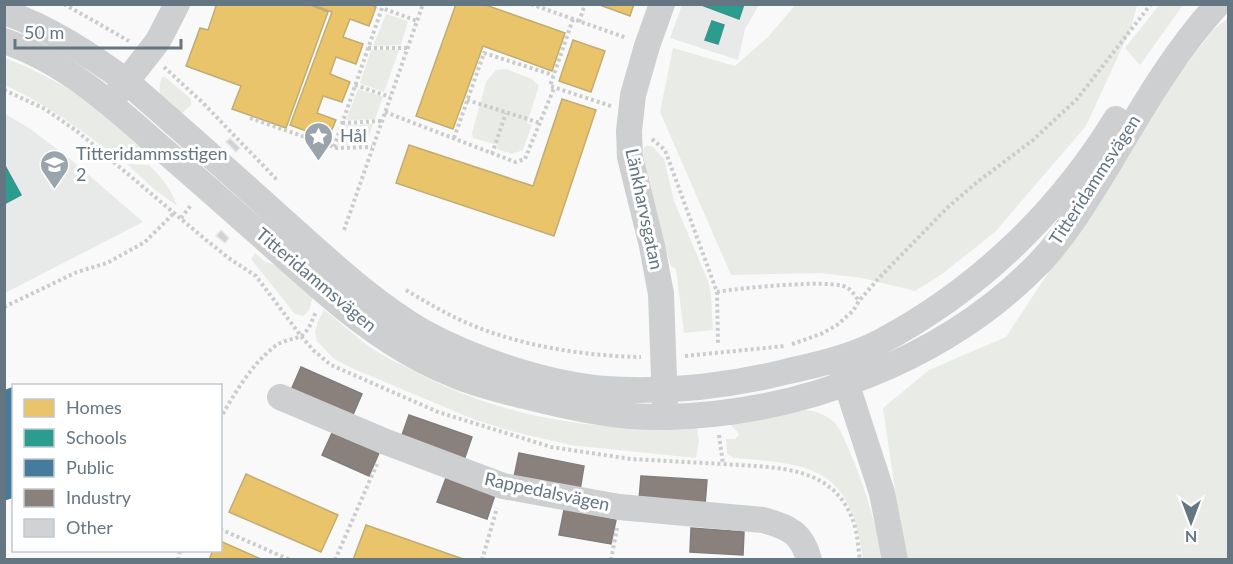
<svg xmlns="http://www.w3.org/2000/svg" width="1233" height="564" viewBox="0 0 1233 564" font-family="Lato,sans-serif">
	<style>
		.built { fill: #e8e9e9 }
		.green { fill: #e8ebe6 }
		.homes { fill: #e9c46a; stroke: #c1ad72; stroke-width: 1.5 }
		.schools { fill: #2a9d8f; stroke: #3c918b; stroke-width: 1.5 }
		.public { fill: #457b9d; stroke: #4f7a95; stroke-width: 1.5 }
		.industry { fill: #8a817c; stroke: #7f7e7e; stroke-width: 1.5 }
		.building { fill: #d0d2d3; stroke: #e8e8e8; stroke-width: 1.5 }
		.lines { fill: none; stroke-linecap: round; stroke-linejoin: round }
		.path { stroke: #cbcccd; stroke-width: 4; stroke-dasharray: 3 3; stroke-linecap: butt }
		.minor { stroke: #cecfd0; stroke-width: 26 }
		.labels { text-anchor: middle; stroke-width: 6; stroke-linejoin: round; paint-order: stroke }
		.poi-label { font-size: 18px; fill: #657683; stroke: #fff; text-anchor: start }
		.street-label { font-size: 18px; fill: #657683; stroke: #fff }
	</style>
	<rect width="100%" height="100%" fill="#f9f9f9"/>
	<path class="built" d="M682 5H759L745 29 738 60 670 38Z
		M5 114 29 128 69 158 143 222 5 293Z"/>
	<path class="green" d="M796 4H1137V5L1131 28 1086 126 995 232 942 274 915 291 862 278 821 273 731 275 660 112 673 48 735 66 768 37Z
		M1160 4 1183 5 1140 65 1125 48Z
		M386 14 408 21 401 45 373 46Z
		M1228 18V559H905L883 408 929 370 1006 337 1094 203 1149 113 1214 29Z
		M371 50H399L384 92 360 83Z
		M4 58C56 76 109 113 147 152L142 157 119 160C81 129 49 106 5 85Z
		M506 69 532 79 539 86 527 123 532 125 523 150 512 154 497 149 498 145 473 138 472 133 486 82 496 70Z
		M162 77H165L191 99V105L178 117C164 103 155 98 162 77Z
		M358 89 383 97 375 119 346 120Z
		M373 124 366 144 338 145 346 125Z
		M647 146H652L664 159 674 201 708 281 711 295 713 330 684 333 676 269 671 266C663 241 639 170 644 147Z
		M127 164 149 165C162 178 171 188 177 206L154 189Z
		M255 253 264 261 280 267 313 296 309 310 304 316 295 314 251 259Z
		M324 310C341 323 357 338 374 350 384 356 396 362 406 367 496 417 595 433 697 427L699 441 696 458 570 445 511 431 473 419 354 369 334 359 317 341 315 332 318 321Z
		M805 410C816 411 827 415 835 423 842 431 845 442 850 452 865 487 875 523 883 559H863C851 470 816 464 734 458L727 454 726 439H735L739 435 737 431 727 422Z"/>
	<path class="homes" d="M210 4H308L328 12 286 128 232 109 241 86 186 66 200 28 208 30 216 6Z
		M311 4H369L376 7 369 26 350 19 343 37 363 44 356 64 336 57 330 74 350 82 342 102 323 96 317 113 336 120 328 139 290 125 332 12Z
		M456 4H483L565 33 552 71 483 46 453 129 416 116Z
		M597 4H634L630 16Z
		M573 40 605 51 591 92 559 81Z
		M562 99 596 110 554 236 396 183 409 145 533 186Z
		M246 474 338 515 321 552 229 512Z
		M366 525 466 560H353Z
		M220 541 263 560H209L213 550H220Z"/>
	<path class="schools" d="M699 4H744L739 19Z
		M712 21 724 25 718 44 705 40Z
		M4 164 21 195 4 204Z"/>
	<path class="public" d="M14 387V497L4 500V391Z"/>
	<path class="industry" d="M301 367 362 394 352 417 291 390Z
		M409 415 472 437 464 460 401 438Z
		M332 433 379 453 369 476 322 455Z
		M519 453 584 466 580 490 514 477Z
		M641 476 707 480 705 505 639 500Z
		M446 478 495 495 487 519 437 502Z
		M564 510 616 520 611 544 559 535Z
		M691 528 744 532 743 555 690 552Z"/>
	<path class="building" d="M230 138 240 148 236 152 226 142Z
		M221 230 229 238 225 243 216 236Z"/>
	<g class="lines">
		<path class="path" d="M64 4 129 41
			M531 4 627 38
			M573 19 550 86 611 106
			M579 22 585 4
			M368 48H408
			M164 67 203 103 278 181
			M355 85 390 97
			M4 90 45 109 78 132 206 240 230 259 256 276 301 336 313 350 331 365 438 412 551 447 631 459 723 464
			M467 100 540 123
			M385 112 515 162 525 159 554 88
			M250 118 337 148 372 147
			M342 123 382 121
			M454 138 484 53 553 75
			M652 139 665 150 717 292 718 344
			M334 147 382 8 417 21
			M492 154 506 113
			M181 218 192 204
			M344 230 423 4
			M406 290C426 302 446 314 467 323 520 346 584 356 641 357
			M717 292C739 288 830 279 846 287 852 290 855 296 859 301
			M4 307 77 272 107 263 145 242 175 212
			M792 344 821 334 837 325 853 311 859 301 878 279 947 208 976 183 1033 140 1077 99 1151 4
			M685 356 785 346
			M220 419C234 394 252 364 274 347 282 340 292 340 301 336 309 331 312 320 316 312
			M719 435 723 464C777 468 837 464 855 527 858 537 858 549 860 560
			M220 529 290 560
			M178 560 180 550
			M335 560 377 464
			M482 560 497 508
			M611 560 617 528"/>
		<path class="minor" d="M662 4 647 46 633 95 629 131 630 157 652 246 661 294 665 405
			M4 12C48 27 89 54 126 81 180 128 234 176 287 224 330 262 373 303 423 332 474 360 547 384 605 389 667 393 729 386 789 371 820 364 851 357 880 342 978 290 1058 213 1116 119
			M4 41C64 61 114 106 160 147 216 195 270 244 325 292 362 324 406 356 452 374 475 384 500 390 524 396 571 408 618 418 666 417 802 414 948 359 1042 260 1068 232 1087 199 1107 167 1141 110 1173 53 1218 4
			M115 96 158 41 177 4
			M842 370 882 493 895 560
			M280 397 386 442 503 486 619 507 763 520C789 527 802 533 809 560"/>
	</g>
	<defs>
		<symbol id="sight-pin" viewBox="-11 -11 22 30"><path d="M0 17L-7.5 6A9.5 9.5 0 1 1 7.5 6Z" fill="#99a4ac" stroke="#fff"/><path d="M0-6L1.8-2.2L6-1.7L2.9 1.2L3.7 5.4L0 3.3L-3.7 5.4L-2.9 1.2L-6-1.7L-1.8-2.2Z" fill="#fff"/></symbol>
		<symbol id="school-pin" viewBox="-11 -11 22 30"><path d="M0 17L-7.5 6A9.5 9.5 0 1 1 7.5 6Z" fill="#99a4ac" stroke="#fff"/><path d="M0-5L7-2L0 1L-7-2ZM-4 1L0 2.5L4 1V4Q0 6-4 4Z" fill="#fff"/></symbol>
	</defs>
	<g fill-rule="evenodd">
		<use href="#sight-pin" x="302" y="120" width="33" height="45"/>
		<use href="#school-pin" x="38" y="148" width="33" height="45"/>
	</g>
	<g class="labels">
		<g class="poi-label">
			<text x="340" y="142">Hål</text>
			<text x="76" y="160">Titteridammsstigen<tspan x="76" dy="21">2</tspan></text>
		</g>
		<g class="street-label">
			<text transform="translate(1095 180) rotate(-57)" y="6">Titteridammsvägen</text>
			<text transform="translate(644 209) rotate(78)" y="6">Länkharvsgatan</text>
			<text transform="translate(316 280) rotate(40)" y="6">Titteridammsvägen</text>
			<text transform="translate(547 492) rotate(12)" y="6">Rappedalsvägen</text>
		</g>
	</g>
	<rect width="1233" height="564" fill="none" stroke="#657683" stroke-width="12"/>
	<rect x="12" y="384" width="210" height="168" fill="#ffffff" stroke="#c1c8cd" stroke-width="1.5"/>
	<rect x="24" y="399" width="30" height="18" fill="#e9c46a" stroke="#c1c8cd" stroke-width="1.5"/>
	<text x="66" y="414" font-size="18" fill="#657683">Homes</text>
	<rect x="24" y="429" width="30" height="18" fill="#2a9d8f" stroke="#c1c8cd" stroke-width="1.5"/>
	<text x="66" y="444" font-size="18" fill="#657683">Schools</text>
	<rect x="24" y="459" width="30" height="18" fill="#457b9d" stroke="#c1c8cd" stroke-width="1.5"/>
	<text x="66" y="474" font-size="18" fill="#657683">Public</text>
	<rect x="24" y="489" width="30" height="18" fill="#8a817c" stroke="#c1c8cd" stroke-width="1.5"/>
	<text x="66" y="504" font-size="18" fill="#657683">Industry</text>
	<rect x="24" y="519" width="30" height="18" fill="#d0d2d3" stroke="#c1c8cd" stroke-width="1.5"/>
	<text x="66" y="534" font-size="18" fill="#657683">Other</text>
	<g transform="translate(1191 522) rotate(180)" stroke="#ffffff" stroke-width="4.5" paint-order="stroke">
	<path d="M0-4.5L10 22L0 15L-10 22Z" fill="#657683"/>
	<text y="-9" font-size="16" font-weight="bold" text-anchor="middle" fill="#657683">N</text>
	</g>
	<path d="M15 39v9h166v-9" fill="none" stroke="#657683" stroke-width="3"/>
	<text x="24" y="39" font-size="18" fill="#657683" stroke="#ffffff" stroke-width="4.5" paint-order="stroke">50 m</text>
</svg>
